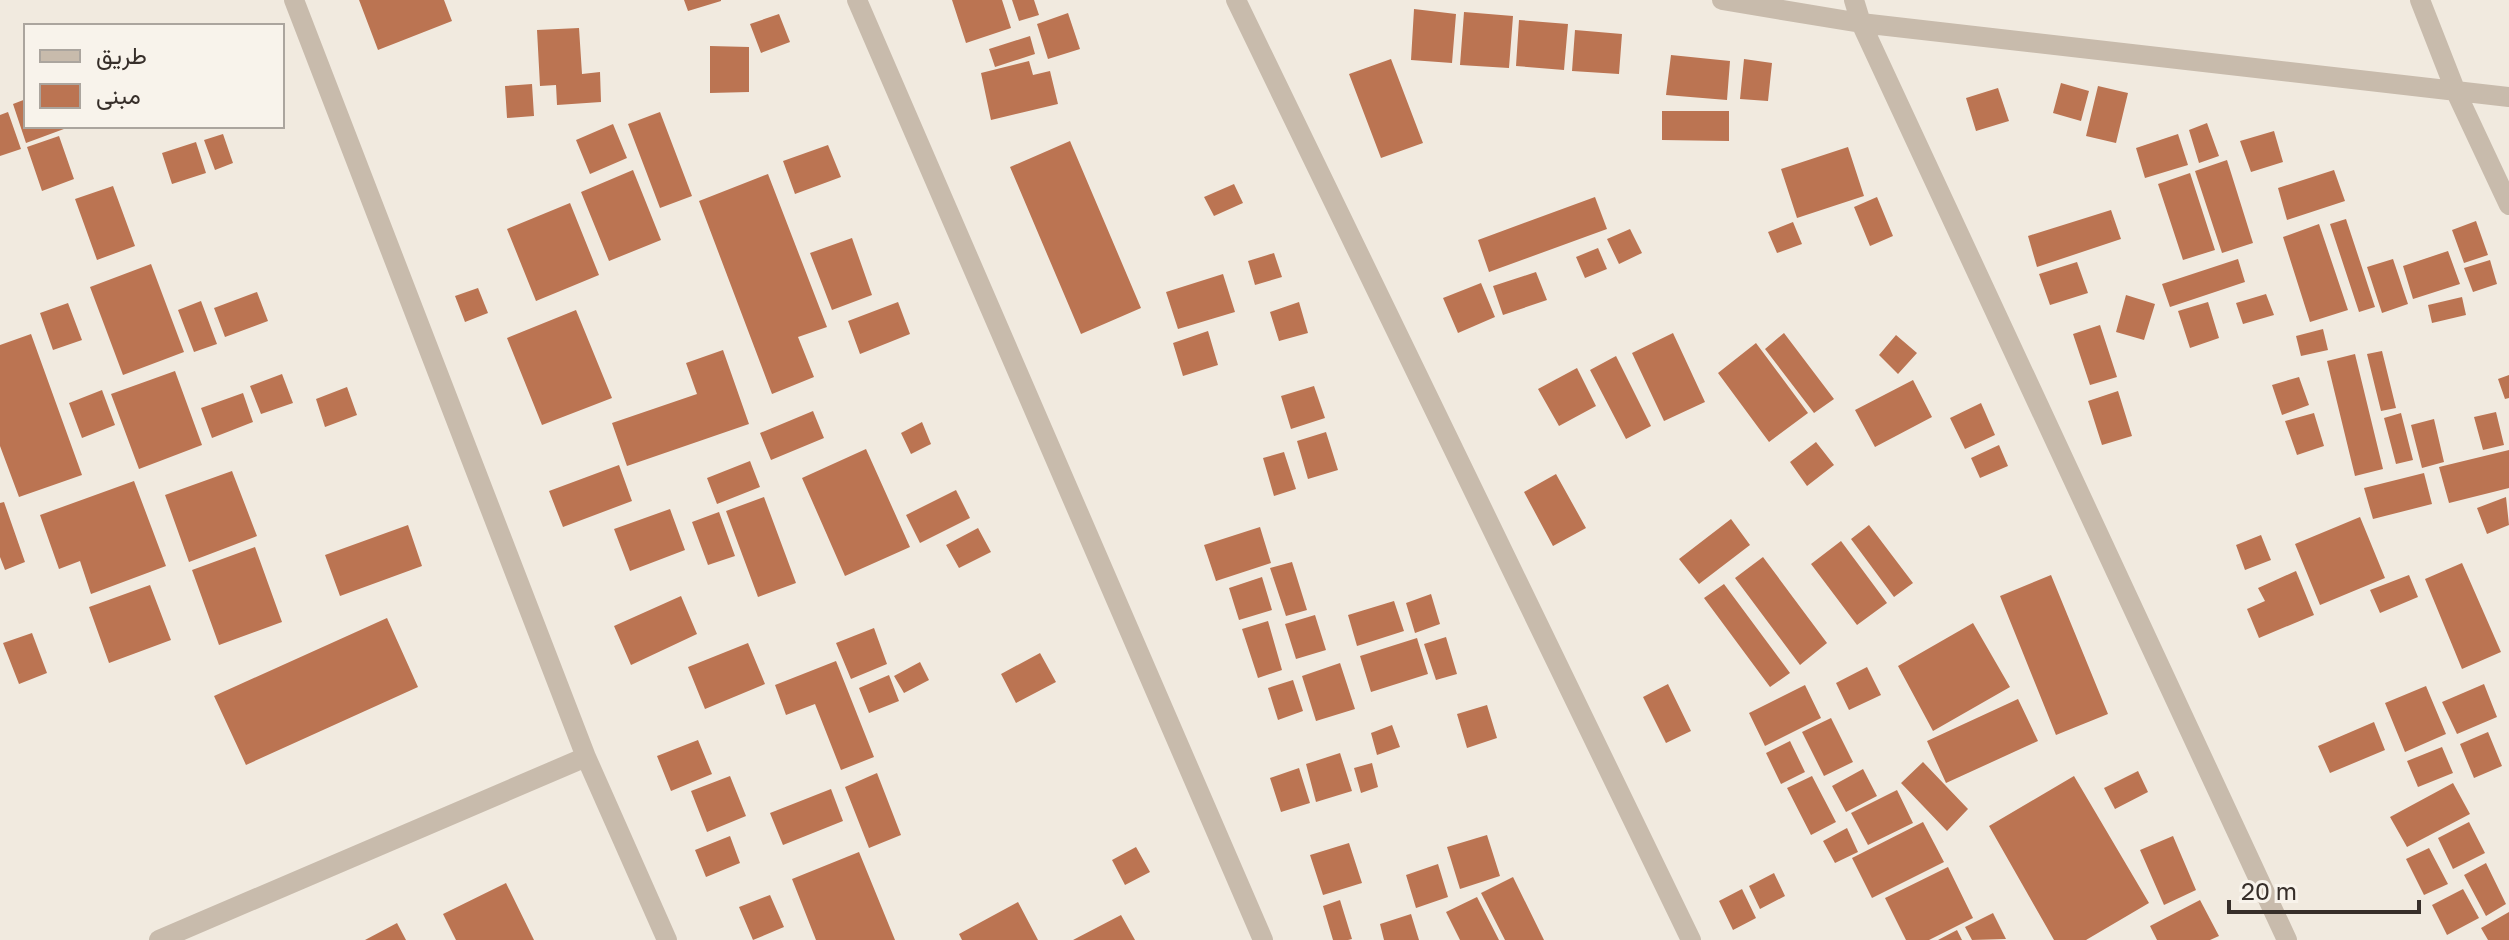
<svg xmlns="http://www.w3.org/2000/svg" width="2509" height="940" viewBox="0 0 2509 940" font-family="'Golos Text',Vazirmatn,sans-serif">
	<style>
		.building { fill: #bb7452 }
		.lines { fill: none; stroke-linecap: round; stroke-linejoin: round }
		.minor { stroke: #c8bbac; stroke-width: 20 }
	</style>
	<rect width="100%" height="100%" fill="#f1eadf"/>
	<path class="building" d="M359 0H444L452 21 378 50Z
		M684 0H721V1L688 11Z
		M952 0H1002L1011 28 966 43Z
		M1012 0H1034L1039 15 1019 21Z
		M1414 9 1456 14 1452 63 1411 60Z
		M1464 12 1513 16 1509 68 1460 65Z
		M1068 13 1080 49 1048 59 1037 24Z
		M779 14 790 42 761 53 750 24Z
		M1519 20 1568 24 1564 70 1516 66Z
		M579 28 582 74 600 72 601 102 557 105 556 85 540 86 537 30Z
		M1575 30 1622 34 1619 74 1572 71Z
		M1030 36 1035 54 995 67 989 49Z
		M710 46 749 47V92L710 93Z
		M1671 55 1730 61 1727 100 1666 95Z
		M1391 59 1423 143 1381 158 1349 74Z
		M1744 59 1772 63 1768 101 1740 99Z
		M1029 61 1033 75 1050 71 1058 104 991 120 981 73Z
		M2061 83 2089 91 2081 121 2053 113Z
		M532 84 534 116 507 118 505 86Z
		M2098 86 2128 93 2116 143 2086 136Z
		M1998 88 2009 121 1976 131 1966 98Z
		M26 99V126H72L26 143 13 104Z
		M1662 111H1729V141L1662 140Z
		M8 112 21 149 0 156V115Z
		M660 112 692 196 660 208 628 124Z
		M2207 123 2219 156 2199 163 2189 130Z
		M613 124 627 158 590 174 576 140Z
		M2274 131 2283 162 2251 172 2240 141Z
		M223 134 233 163 215 170 204 140Z
		M2178 134 2188 165 2145 178 2136 148Z
		M59 136 74 179 42 191 27 147Z
		M1070 141 1141 308 1081 334 1010 167Z
		M196 142 206 173 172 184 162 153Z
		M828 145 841 177 795 194 783 161Z
		M1848 147 1864 196 1797 218 1781 169Z
		M2227 160 2253 243 2222 253 2195 171Z
		M633 170 661 240 609 261 581 192Z
		M2334 170 2345 201 2287 220 2278 188Z
		M2190 173 2215 250 2183 260 2158 184Z
		M768 174 827 327 798 337 814 377 772 394 699 201Z
		M1234 184 1243 203 1214 216 1204 197Z
		M113 186 135 246 97 260 75 199Z
		M1595 197 1607 229 1489 272 1478 240Z
		M1877 197 1893 236 1870 246 1854 207Z
		M570 203 599 275 536 301 507 229Z
		M2111 210 2121 239 2037 267 2028 236Z
		M2346 219 2375 307 2359 312 2330 224Z
		M2476 221 2488 255 2464 263 2452 230Z
		M1793 222 1802 244 1777 253 1768 232Z
		M2319 224 2348 310 2310 322 2283 237Z
		M1630 229 1642 253 1619 264 1607 239Z
		M852 238 872 295 832 310 810 253Z
		M1598 248 1607 269 1585 278 1576 257Z
		M2448 251 2460 284 2413 299 2403 266Z
		M1274 253 1282 277 1255 285 1248 261Z
		M2238 259 2245 282 2170 307 2162 284Z
		M2393 259 2408 304 2382 313 2367 267Z
		M2490 260 2497 284 2473 292 2464 268Z
		M2077 262 2088 293 2050 305 2039 274Z
		M151 264 184 352 123 375 90 287Z
		M1536 272 1547 300 1503 315 1493 286Z
		M1223 274 1235 312 1178 329 1166 292Z
		M1481 283 1495 317 1458 333 1443 298Z
		M478 288 488 313 465 322 455 296Z
		M257 292 268 321 225 337 214 308Z
		M2266 294 2274 315 2243 324 2236 303Z
		M2126 295 2155 304 2144 340 2116 332Z
		M2462 297 2466 315 2432 323 2428 305Z
		M201 301 217 344 194 352 178 310Z
		M898 302 910 334 860 354 848 321Z
		M1299 302 1308 333 1279 341 1270 312Z
		M2208 302 2219 338 2190 348 2178 311Z
		M68 303 82 340 53 350 40 313Z
		M576 310 612 398 542 425 507 338Z
		M2100 325 2117 377 2090 385 2073 334Z
		M2323 329 2328 350 2301 356 2296 336Z
		M1208 331 1218 365 1183 376 1173 343Z
		M1673 333 1705 402 1664 421 1632 353Z
		M1784 333 1834 399 1814 413 1765 349Z
		M31 334 82 475 19 497 0 446V345Z
		M1896 335 1917 353 1898 374 1879 355Z
		M1756 343 1808 413 1769 442 1718 373Z
		M723 350 749 424 627 466 612 423 697 394 686 363Z
		M2382 351 2396 408 2381 411 2367 354Z
		M2355 354 2383 469 2355 476 2327 361Z
		M1616 356 1651 426 1626 439 1590 370Z
		M1577 368 1596 406 1559 426 1538 389Z
		M175 371 202 445 139 469 111 394Z
		M282 374 293 403 261 414 250 386Z
		M2509 375V398L2505 399 2498 379Z
		M2299 377 2309 405 2282 415 2272 385Z
		M1913 380 1932 417 1875 447 1855 410Z
		M1314 386 1325 418 1291 429 1281 396Z
		M347 387 357 415 325 427 316 399Z
		M102 390 115 425 82 438 69 403Z
		M2118 391 2132 436 2102 445 2088 401Z
		M243 393 253 422 212 438 201 408Z
		M1981 403 1995 435 1965 449 1950 418Z
		M813 411 824 438 771 460 760 433Z
		M2496 412 2504 445 2483 450 2474 417Z
		M2314 413 2324 446 2297 455 2285 421Z
		M2401 413 2413 460 2396 464 2384 418Z
		M2434 419 2444 462 2422 468 2411 425Z
		M922 422 931 444 911 454 901 433Z
		M1326 432 1338 470 1308 479 1297 441Z
		M1816 442 1834 465 1807 486 1790 462Z
		M1999 445 2008 466 1980 478 1971 458Z
		M866 449 910 547 845 576 802 478Z
		M2509 450V488L2449 503 2439 467Z
		M1284 452 1296 489 1274 496 1263 458Z
		M750 461 760 487 717 504 707 478Z
		M619 465 632 501 563 527 549 491Z
		M232 471 257 536 189 562 165 495Z
		M2424 473 2432 504 2373 519 2364 488Z
		M1556 474 1586 528 1553 546 1524 492Z
		M134 481 166 566 91 594 80 561 59 569 40 515Z
		M956 490 970 518 920 543 906 515Z
		M764 497 796 583 758 597 726 511Z
		M2506 497 2509 525 2487 534 2477 508Z
		M4 502 25 562 5 570 0 557V503Z
		M670 509 685 550 630 571 614 529Z
		M719 512 735 556 708 565 692 522Z
		M2360 517 2385 578 2320 605 2295 544Z
		M1731 519 1750 545 1699 584 1679 559Z
		M408 525 422 566 340 596 325 555Z
		M1869 525 1913 583 1894 597 1851 539Z
		M1260 527 1271 563 1216 581 1204 545Z
		M978 528 991 552 959 568 946 545Z
		M2261 535 2271 560 2245 570 2236 545Z
		M1841 541 1887 603 1857 625 1811 564Z
		M255 547 282 622 219 645 192 570Z
		M1763 557 1827 643 1800 665 1735 578Z
		M1292 562 1307 610 1286 616 1270 568Z
		M2462 563 2501 652 2462 669 2425 579Z
		M2296 571 2314 615 2259 638 2247 609 2265 601 2258 588Z
		M2051 575 2108 714 2056 735 2000 596Z
		M2409 575 2418 597 2380 613 2370 590Z
		M1262 577 1272 610 1239 620 1229 588Z
		M1724 584 1790 673 1770 687 1704 598Z
		M150 585 171 640 109 663 89 607Z
		M1431 594 1440 624 1415 633 1406 603Z
		M681 596 697 634 631 665 614 626Z
		M1394 601 1404 631 1357 646 1348 615Z
		M1315 615 1326 650 1296 659 1285 624Z
		M387 618 418 687 246 765 214 696Z
		M1268 621 1282 670 1258 678 1242 629Z
		M1973 623 2010 687 1933 731 1898 666Z
		M874 628 887 664 851 679 836 643Z
		M32 633 47 673 19 684 3 643Z
		M1446 637 1457 674 1436 680 1424 644Z
		M1417 638 1428 674 1371 692 1360 656Z
		M748 643 765 684 705 709 688 667Z
		M1040 653 1056 682 1016 703 1001 674Z
		M836 661 874 757 841 770 815 704 786 715 775 685Z
		M920 662 929 680 904 693 894 676Z
		M1340 663 1355 709 1316 721 1302 676Z
		M1867 667 1881 695 1849 710 1836 683Z
		M889 675 899 701 869 713 859 688Z
		M1293 680 1303 711 1278 720 1268 688Z
		M1668 684 1691 731 1666 743 1643 697Z
		M2484 684 2497 717 2457 734 2442 702Z
		M1805 685 1821 718 1765 746 1749 713Z
		M2426 686 2446 734 2405 752 2385 703Z
		M2018 699 2038 741 1946 783 1927 741Z
		M1487 705 1497 738 1467 748 1457 714Z
		M1831 718 1853 762 1824 776 1802 732Z
		M2374 722 2385 750 2330 773 2318 746Z
		M1392 725 1400 747 1377 755 1371 733Z
		M2488 732 2502 766 2474 778 2460 744Z
		M698 740 712 774 671 791 657 756Z
		M1790 741 1805 772 1781 784 1766 753Z
		M2442 747 2453 773 2418 787 2407 761Z
		M1340 753 1352 791 1316 802 1306 764Z
		M1923 762 1968 809 1947 831 1901 783Z
		M1372 763 1378 787 1361 793 1354 768Z
		M1299 768 1310 803 1281 812 1270 778Z
		M1863 769 1877 796 1846 812 1832 786Z
		M2138 771 2148 792 2115 809 2104 788Z
		M877 773 901 835 869 848 845 787Z
		M730 776 746 816 707 832 691 791Z
		M1812 776 1836 822 1811 835 1787 788Z
		M2074 776 2149 903 2086 940H2054L1989 826Z
		M2453 783 2470 814 2407 847 2390 817Z
		M831 789 843 821 783 845 770 813Z
		M1897 790 1913 823 1868 845 1851 813Z
		M1923 822 1944 862 1872 898 1852 858Z
		M2469 822 2485 853 2453 869 2438 838Z
		M1847 828 1858 852 1835 863 1823 841Z
		M1487 835 1500 876 1460 889 1447 847Z
		M730 836 740 863 706 877 695 850Z
		M2173 836 2196 890 2164 905 2140 850Z
		M1349 843 1362 883 1323 895 1310 855Z
		M1136 847 1150 872 1125 885 1112 860Z
		M2429 848 2448 884 2424 895 2406 859Z
		M859 852 895 940H816L792 879Z
		M2486 863 2506 904 2486 916 2464 875Z
		M1438 864 1448 897 1416 908 1406 875Z
		M1948 867 1973 918 1929 940H1906L1885 898Z
		M1774 873 1785 896 1760 909 1749 886Z
		M1513 877 1544 940H1505L1481 893Z
		M506 883 534 940H456L443 914Z
		M1742 889 1756 918 1733 930 1719 901Z
		M2463 889 2479 918 2447 935 2432 905Z
		M770 895 784 927 753 940 739 907Z
		M1477 897 1499 940H1460L1446 912Z
		M1340 900 1352 939 1348 940H1333L1323 906Z
		M2200 900 2219 936 2210 940H2157L2150 926Z
		M1018 902 1038 940H962L959 934Z
		M2509 912V940H2488L2481 928Z
		M1993 913 2006 939 1972 940 1965 927Z
		M1411 914 1419 940H1384L1380 924Z
		M1121 915 1135 940H1073Z
		M397 923 406 940H365Z
		M1957 930 1962 940H1938Z"/>
	<g class="lines">
		<path class="minor" d="M294 0 586 757 667 940
			M857 0 1263 940
			M1236 0 1691 940
			M1722 0 1861 23 2509 97
			M1854 0 1861 23 2287 940
			M2420 0 2456 92 2509 205
			M159 940 586 757"/>
	</g>
	<rect x="24" y="24" width="260" height="104" fill="#f8f3eb" stroke="#aba59e" stroke-width="2"/>
	<rect x="40" y="50" width="40" height="12" fill="#c8bbac" stroke="#aba59e" stroke-width="2"/>
	<text x="96" y="64" font-size="24" fill="#372f2a">طريق</text>
	<rect x="40" y="84" width="40" height="24" fill="#bb7452" stroke="#aba59e" stroke-width="2"/>
	<text x="96" y="104" font-size="24" fill="#372f2a">مبنى</text>
	<path d="M2229 900v12h190v-12" fill="none" stroke="#372f2a" stroke-width="4"/>
	<text x="2241" y="900" font-size="24" fill="#372f2a" stroke="#f8f3eb" stroke-width="6" paint-order="stroke">20 m</text>
</svg>
